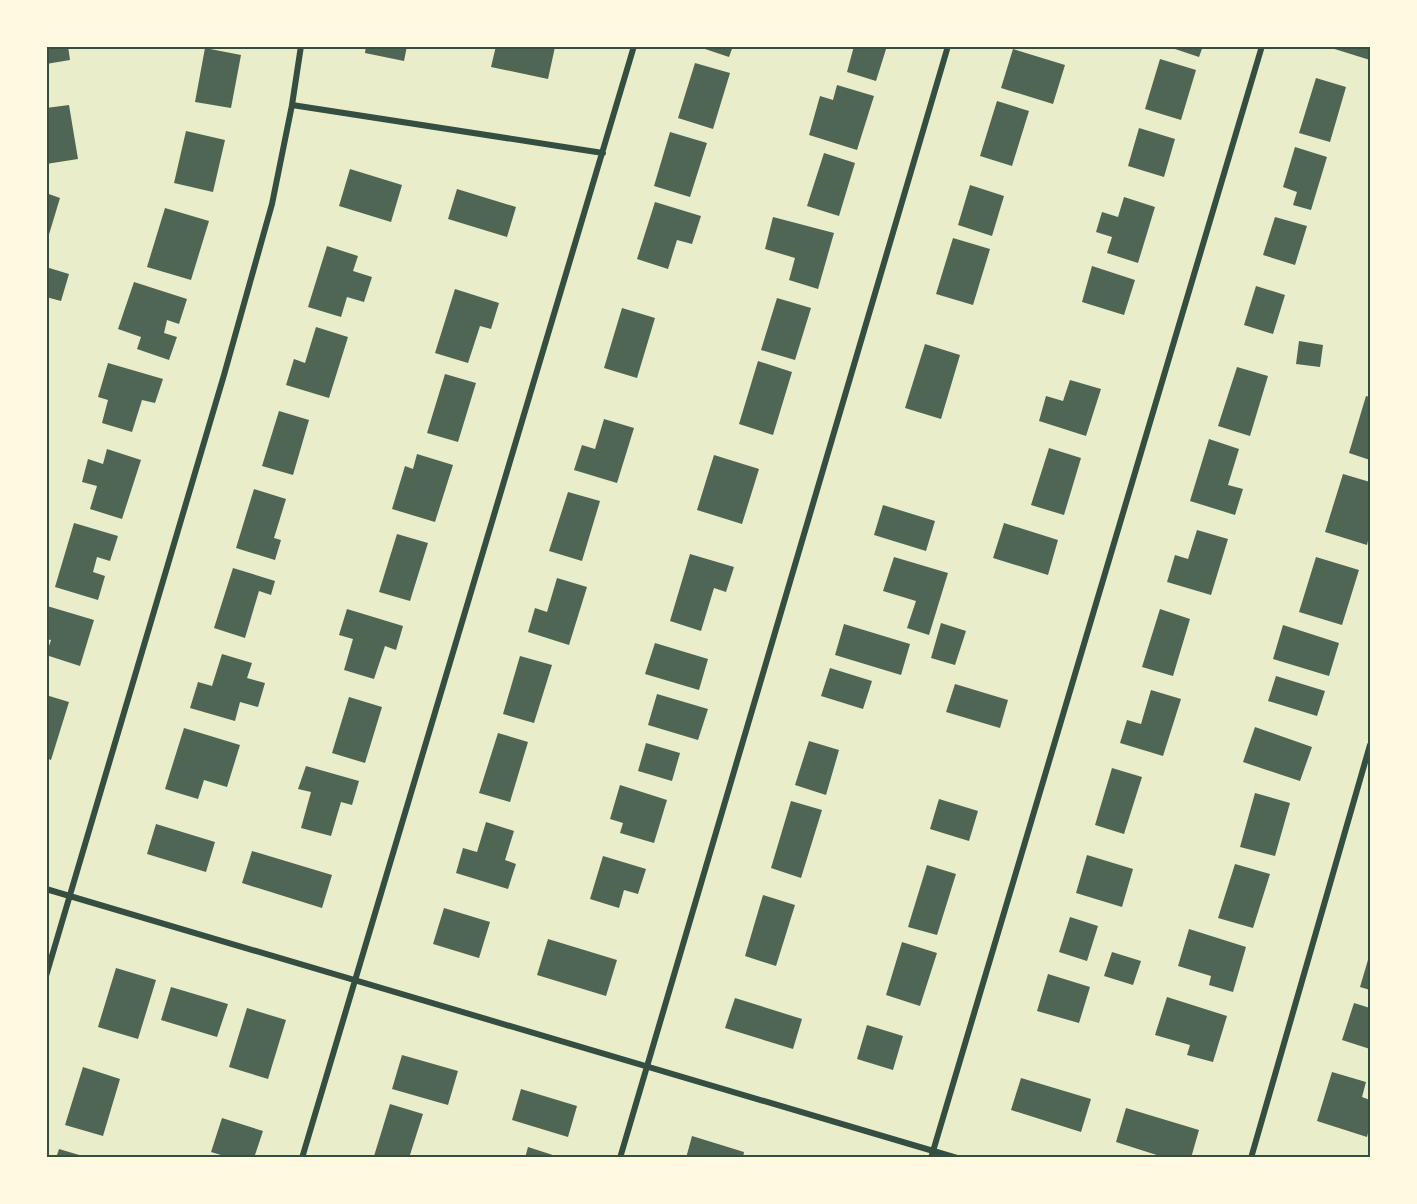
<svg xmlns="http://www.w3.org/2000/svg" width="1417" height="1204" viewBox="0 0 1417 1204" font-family="'DM Sans',sans-serif">
	<style>
		.building { fill: #4f6655 }
		.lines { fill: none; stroke-linecap: round; stroke-linejoin: round }
		.minor { stroke: #344e41; stroke-width: 6 }
		.neatline { fill: none; stroke: #344e41; stroke-width: 2 }
	</style>
	<rect width="100%" height="100%" fill="#e9edc9"/>
	<path class="building" d="M46 46H68L70 60 46 64Z
		M366 46H407L404 61 365 53Z
		M496 46 555 47 548 79 491 67Z
		M696 46H733L729 57Z
		M854 46H887L876 81 847 72Z
		M1166 46H1203L1199 57Z
		M1328 46H1370V60L1328 47Z
		M205 48 241 55 231 108 195 102Z
		M1013 49 1065 65 1053 104 1001 88Z
		M1160 59 1196 70 1181 120 1145 109Z
		M695 63 730 73 713 129 678 118Z
		M1316 78 1346 87 1330 142 1299 133Z
		M837 85 874 96 857 150 809 135 820 96 833 100Z
		M997 101 1029 111 1012 166 980 156Z
		M69 105 78 159 46 164V108Z
		M1139 128 1175 139 1164 177 1128 166Z
		M186 131 225 140 213 192 174 183Z
		M670 132 707 143 690 197 654 186Z
		M1295 147 1327 157 1311 210 1293 205 1297 192 1283 187Z
		M824 153 855 163 839 216 807 206Z
		M350 169 402 185 391 222 339 206Z
		M970 185 1004 196 992 236 958 225Z
		M457 189 516 207 507 237 448 219Z
		M46 193 60 198 47 241H46Z
		M1124 197 1155 207 1138 263 1107 253 1112 237 1096 232 1102 212 1118 217Z
		M655 202 701 216 692 244 677 240 668 269 637 259Z
		M165 208 209 221 191 280 147 267Z
		M773 217 834 233 818 289 789 280 795 258 765 249Z
		M1275 217 1307 226 1295 265 1263 255Z
		M953 238 990 249 973 305 936 294Z
		M327 246 358 256 353 271 372 277 364 302 347 297 341 317 308 307Z
		M1092 266 1135 280 1124 315 1082 302Z
		M46 267 69 274 61 301 46 297Z
		M134 282 187 299 179 324 167 320 164 333 177 337 169 360 137 349 141 337 118 329Z
		M1256 286 1285 295 1273 334 1244 325Z
		M455 289 499 303 491 329 480 326 468 363 435 353Z
		M777 298 811 308 795 360 761 350Z
		M622 308 655 318 637 378 604 368Z
		M316 327 348 337 329 398 286 385 294 359 305 363Z
		M1299 341 1323 345 1320 367 1296 364Z
		M925 344 960 355 941 419 905 408Z
		M758 361 792 372 773 435 739 424Z
		M108 363 163 379 155 403 142 400 132 432 102 423 108 400 98 397Z
		M1237 367 1268 376 1250 436 1218 426Z
		M445 374 476 383 458 442 427 433Z
		M1070 380 1101 389 1086 436 1039 421 1046 396 1063 401Z
		M1366 396 1370 397V460L1349 453Z
		M279 411 309 420 293 475 262 466Z
		M604 419 634 428 617 483 574 470 582 445 595 449Z
		M1209 439 1239 449 1228 485 1243 489 1235 515 1190 501Z
		M1049 448 1081 458 1064 515 1031 505Z
		M107 449 141 460 122 519 90 509 97 486 82 482 88 459 103 464Z
		M417 454 453 465 435 522 392 509 405 466 413 469Z
		M714 455 759 469 742 524 697 510Z
		M1343 474 1370 482V532L1367 545 1325 532Z
		M254 489 286 499 274 538 281 540 275 560 236 548Z
		M568 492 600 501 582 561 549 551Z
		M883 505 935 521 926 551 874 535Z
		M74 523 118 536 110 561 97 557 93 572 105 576 98 600 55 587Z
		M1004 523 1058 540 1048 575 993 558Z
		M1197 530 1228 539 1211 595 1167 582 1175 555 1188 559Z
		M397 534 428 543 410 601 379 592Z
		M690 554 734 567 726 592 714 588 701 631 670 621Z
		M894 557 948 573 929 635 907 628 916 601 883 591Z
		M1316 557 1359 570 1342 625 1299 612Z
		M233 568 275 581 271 595 259 591 245 638 214 628Z
		M557 578 587 587 569 645 528 632 535 608 547 612Z
		M47 606 94 620 80 666 46 655 51 640 46 639Z
		M347 609 403 626 396 650 385 646 374 679 344 670 353 639 339 635Z
		M1160 609 1190 619 1173 676 1142 667Z
		M941 623 966 631 955 665 931 658Z
		M844 624 910 644 901 675 835 655Z
		M1283 625 1339 643 1329 676 1273 659Z
		M655 643 708 659 699 690 645 674Z
		M222 654 252 663 247 678 265 683 258 707 240 702 235 721 190 708 198 682 212 686Z
		M520 656 552 665 534 723 503 714Z
		M830 668 872 681 863 709 821 696Z
		M1276 676 1325 691 1317 716 1268 701Z
		M955 684 1008 700 1000 728 946 712Z
		M1151 690 1181 699 1163 756 1120 743 1127 720 1141 724Z
		M657 694 708 709 698 740 648 725Z
		M46 695 69 702 51 760 46 758Z
		M349 697 382 707 365 763 332 753Z
		M1255 727 1312 747 1300 781 1243 762Z
		M184 728 240 745 227 787 204 780 198 799 165 789Z
		M498 733 528 742 510 802 479 793Z
		M809 741 839 750 826 795 795 785Z
		M646 743 680 753 672 781 638 771Z
		M306 766 359 781 352 805 341 802 331 836 301 828 311 792 298 789Z
		M1112 768 1142 777 1124 834 1095 825Z
		M620 785 667 800 654 843 620 833 623 823 610 819Z
		M1255 793 1290 803 1275 856 1240 847Z
		M939 799 978 811 969 841 930 829Z
		M791 801 822 810 801 878 771 868Z
		M486 822 514 831 505 860 516 864 508 889 456 873 463 848 477 852Z
		M156 824 215 842 206 872 147 854Z
		M252 851 332 875 322 908 242 883Z
		M1087 855 1133 869 1122 907 1076 893Z
		M603 856 646 869 638 894 624 890 619 908 590 899Z
		M1235 864 1270 874 1253 928 1218 918Z
		M927 865 956 874 937 935 908 927Z
		M763 895 795 905 776 966 745 956Z
		M444 908 490 922 479 958 433 944Z
		M1070 917 1098 926 1087 961 1059 952Z
		M1189 929 1246 947 1233 992 1209 985 1211 976 1178 966Z
		M548 939 617 960 606 996 537 975Z
		M902 942 937 953 920 1006 886 995Z
		M1112 952 1141 961 1133 985 1104 976Z
		M1370 953V990L1360 987Z
		M116 968 156 980 138 1039 98 1027Z
		M1048 974 1090 987 1079 1023 1037 1011Z
		M171 987 228 1004 217 1037 161 1020Z
		M1167 997 1227 1016 1213 1062 1187 1055 1190 1045 1155 1035Z
		M735 998 802 1019 793 1049 725 1028Z
		M1354 1003 1370 1008V1049L1342 1040Z
		M247 1008 286 1020 268 1079 229 1067Z
		M867 1025 903 1036 893 1070 857 1059Z
		M402 1055 458 1071 448 1105 392 1089Z
		M83 1067 120 1079 103 1136 65 1125Z
		M1332 1072 1366 1082 1362 1097 1370 1100V1125L1367 1137 1317 1121Z
		M1021 1078 1091 1099 1081 1132 1011 1110Z
		M521 1089 577 1106 568 1137 512 1120Z
		M390 1104 423 1114 409 1158 374 1156Z
		M1126 1108 1199 1130 1191 1158H1166L1116 1142Z
		M222 1118 263 1131 254 1158H231L211 1152Z
		M692 1136 744 1152 743 1158H686Z
		M528 1147 559 1157V1158H525Z
		M59 1149 86 1157V1158H56Z"/>
	<g class="lines">
		<path class="minor" d="M292 105 603 153
			M46 889 957 1158
			M46 976 224 375 272 204 292 105 301 46
			M302 1158 634 46
			M620 1158 948 46
			M931 1158 1262 46
			M1251 1158 1370 745"/>
	</g>
	<rect width="1417" height="1204" fill="none" stroke="#fefae0" stroke-width="96"/>
	<rect x="48" y="48" width="1321" height="1108" class="neatline"/>
</svg>
